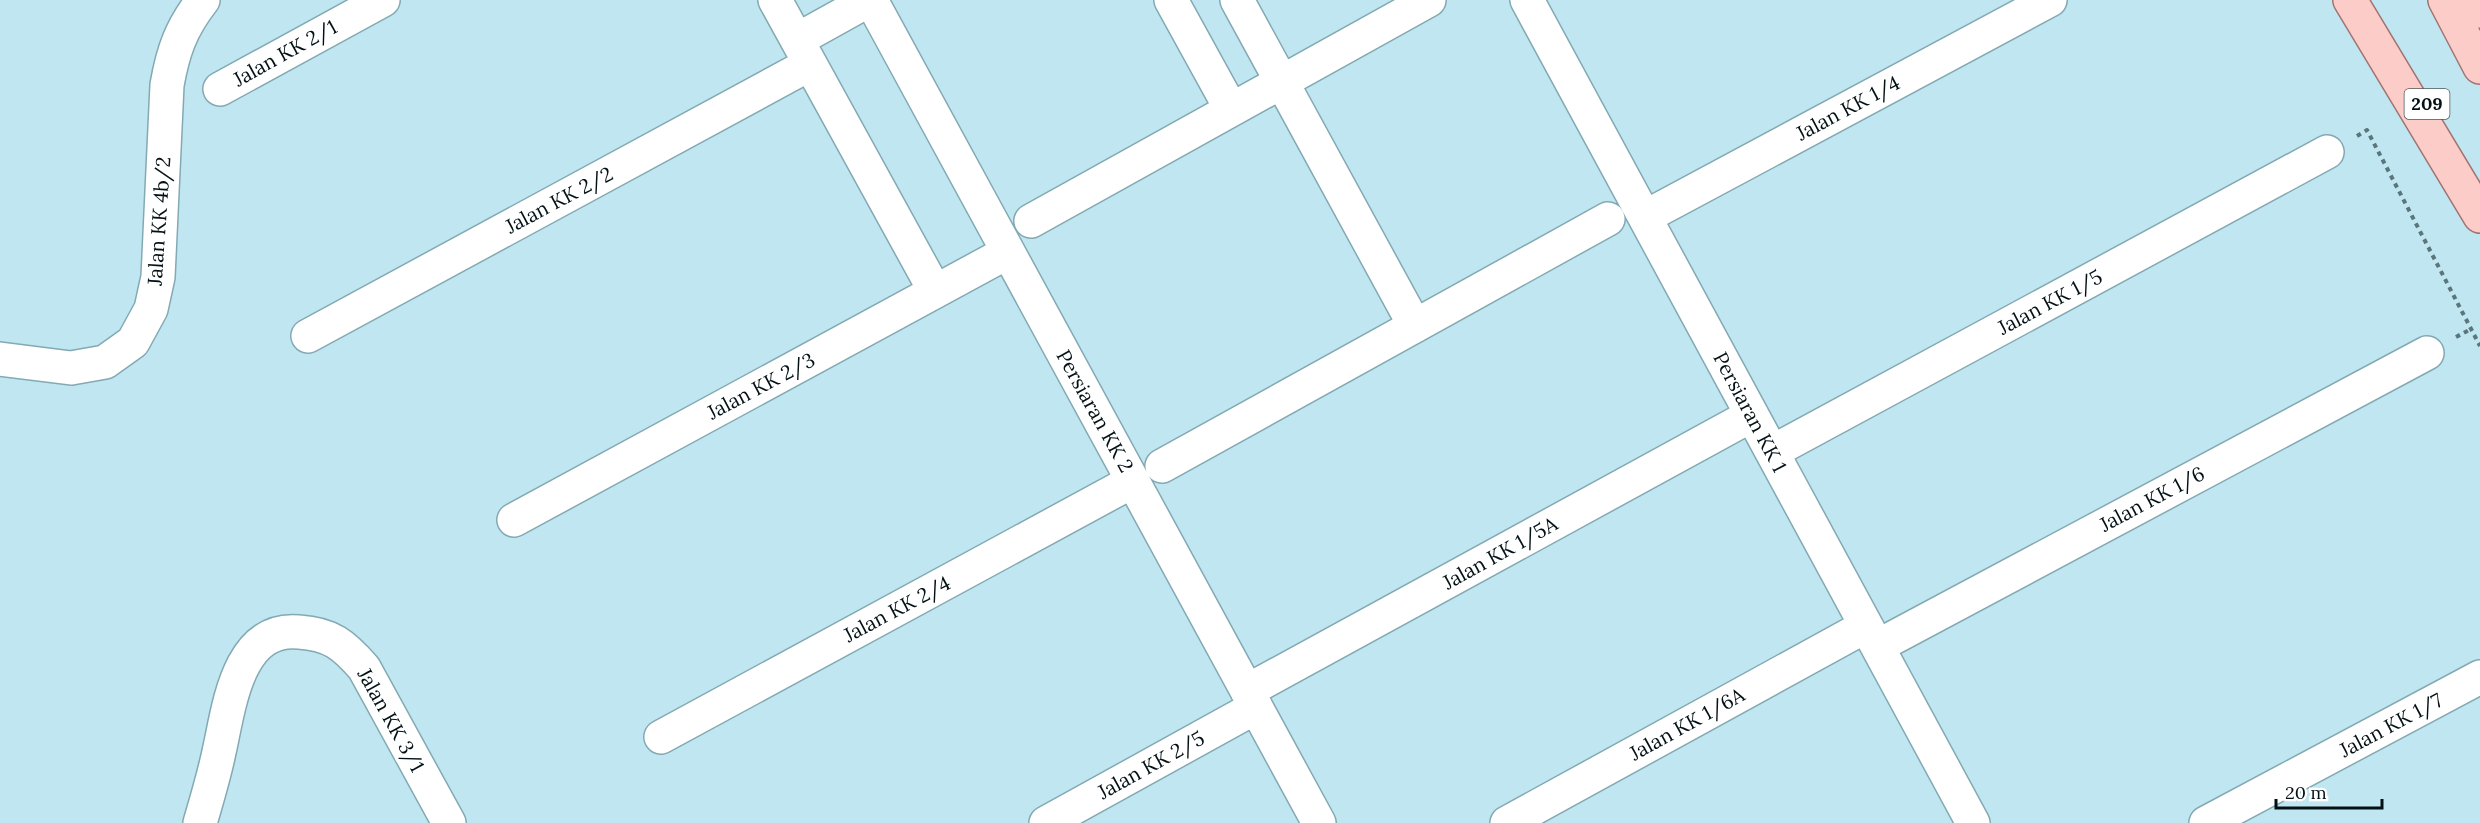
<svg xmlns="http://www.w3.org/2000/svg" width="2480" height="823" viewBox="0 0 2480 823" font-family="Lora,serif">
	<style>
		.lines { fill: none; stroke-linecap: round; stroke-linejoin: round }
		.minor-casing { stroke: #83a9b3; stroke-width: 36 }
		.major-casing { stroke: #a27471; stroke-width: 36 }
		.path { stroke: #5b757b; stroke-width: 4; stroke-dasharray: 4.5 4.5; stroke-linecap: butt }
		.minor { stroke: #fff; stroke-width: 33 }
		.major { stroke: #fbccc8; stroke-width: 33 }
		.labels { text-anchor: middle; stroke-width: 6; stroke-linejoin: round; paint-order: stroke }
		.shield { fill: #fff; stroke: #4f585a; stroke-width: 1.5 }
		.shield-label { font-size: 18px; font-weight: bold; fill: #031014 }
		.street-label { font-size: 20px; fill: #031014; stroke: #fff }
	</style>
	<rect width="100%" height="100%" fill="#c0e7f1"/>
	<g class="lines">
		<defs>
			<path id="minor" d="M775 0 935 291
				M871 0 1319 823
				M1171 0 1231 109
				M1237 0 1415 326
				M1527 0 1973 823
				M797 40 869 0
				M220 89 383 0
				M1645 217 2050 0
				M1031 221 1429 0
				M308 336 810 64
				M0 359 71 368 105 362 133 342 151 309 158 277 167 85C173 51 181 28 203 0
				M1772 452 2327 152
				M1162 466 1608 219
				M514 520 1008 252
				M1878 646 2427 353
				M1247 691 1752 415
				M661 737 1133 481
				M200 823C207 799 214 776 219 752 229 708 237 626 299 632 331 634 344 645 364 668L449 823
				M1046 823 1256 707
				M1507 823 1866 626
				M2206 823 2480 677"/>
			<path id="major" d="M2350 0 2480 216
				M2445 0 2480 67
				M2476 0 2480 11"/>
		</defs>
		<use href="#minor" class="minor-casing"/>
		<use href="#major" class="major-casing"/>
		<path class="path" d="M2357 136 2367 130 2480 346
			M2456 337 2471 329"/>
		<use href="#minor" class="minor"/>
		<use href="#major" class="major"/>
	</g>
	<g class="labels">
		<rect class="shield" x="2404.5" y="89" width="45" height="30" rx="4.5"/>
		<g class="shield-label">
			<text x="2427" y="110">209</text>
		</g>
		<g class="street-label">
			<text transform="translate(285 53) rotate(-29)" y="7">Jalan KK 2/1</text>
			<text transform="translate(1848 108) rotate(-28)" y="7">Jalan KK 1/4</text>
			<text transform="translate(559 200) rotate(-28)" y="7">Jalan KK 2/2</text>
			<text transform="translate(159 221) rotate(-86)" y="7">Jalan KK 4b/2</text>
			<text transform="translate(2050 302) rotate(-28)" y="7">Jalan KK 1/5</text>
			<text transform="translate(761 386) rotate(-28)" y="7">Jalan KK 2/3</text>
			<text transform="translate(1095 411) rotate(61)" y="7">Persiaran KK 2</text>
			<text transform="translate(1750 412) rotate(62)" y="7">Persiaran KK 1</text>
			<text transform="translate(2152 499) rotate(-28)" y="7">Jalan KK 1/6</text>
			<text transform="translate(1500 553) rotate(-29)" y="7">Jalan KK 1/5A</text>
			<text transform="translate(897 609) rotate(-28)" y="7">Jalan KK 2/4</text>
			<text transform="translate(391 720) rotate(61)" y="7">Jalan KK 3/1</text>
			<text transform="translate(1687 724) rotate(-29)" y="7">Jalan KK 1/6A</text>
			<text transform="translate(2391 725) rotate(-28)" y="7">Jalan KK 1/7</text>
			<text transform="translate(1151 765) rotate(-29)" y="7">Jalan KK 2/5</text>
		</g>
	</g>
	<path d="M2276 799v9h106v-9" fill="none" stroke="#031014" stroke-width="3"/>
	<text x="2285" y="799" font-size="18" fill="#031014" stroke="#ffffff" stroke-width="4.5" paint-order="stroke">20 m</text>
</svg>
